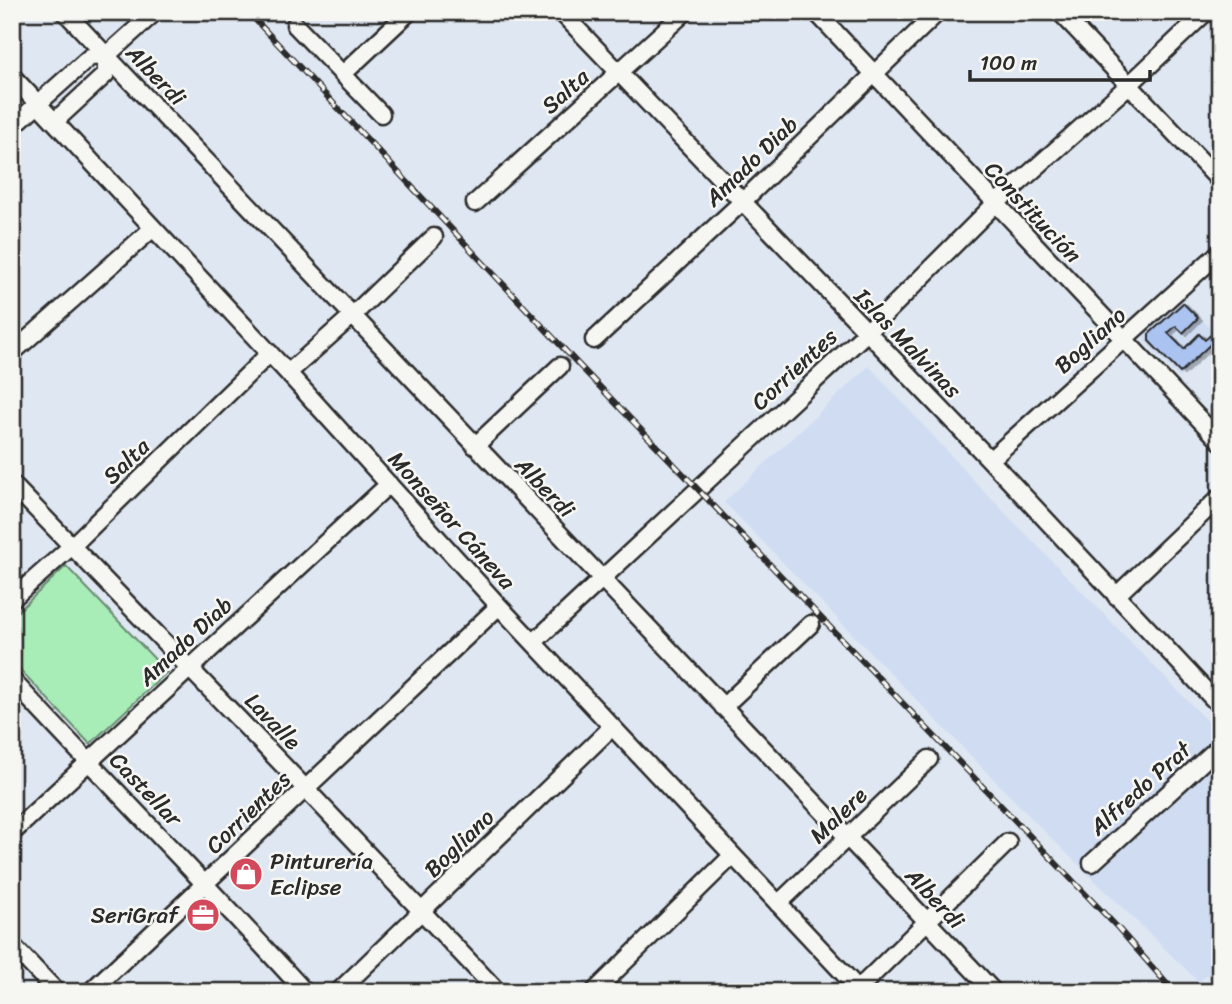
<svg xmlns="http://www.w3.org/2000/svg" width="1232" height="1004" viewBox="0 0 1232 1004" font-family="Sriracha,sans-serif">
	<style>
		.built { fill: #cfdcf2 }
		.green { fill: #a8edb8; stroke: #6a8c72; stroke-width: 2 }
		.building { fill: #aac3f1; stroke: #2b2b2b; stroke-width: 2; filter: url(#shadow) }
		.lines { fill: none; stroke-linecap: round; stroke-linejoin: round }
		.minor-casing { stroke: #2b2b2b; stroke-width: 21 }
		.minor { stroke: #f6f6f2; stroke-width: 16 }
		.rail-casing { stroke: #2b2b2b; stroke-width: 6 }
		.rail { stroke: #f6f6f2; stroke-width: 3.5; stroke-dasharray: 10; stroke-linecap: butt }
		.labels { text-anchor: middle; stroke-width: 5; stroke-linejoin: round; paint-order: stroke }
		.street-label { font-size: 23px; fill: #2b2b2b; stroke: #f6f6f2 }
		.poi-label { font-size: 23px; fill: #2b2b2b; stroke: #f6f6f2; text-anchor: start }
	</style>
	<defs>
		<filter id="shadow"><feDropShadow dx="4" dy="2" stdDeviation="0" flood-color="#0004"/></filter>
	</defs>
	<rect width="100%" height="100%" fill="#dfe7f2"/>
	<filter id="ink" filterUnits="userSpaceOnUse"><feTurbulence type="fractalNoise" baseFrequency=".0143" numOctaves="2"/><feDisplacementMap in="SourceGraphic" scale="14" xChannelSelector="R" yChannelSelector="G"/><feConvolveMatrix kernelMatrix="1 2 1 2 8 2 1 2 1" color-interpolation-filters="sRGB"/></filter>
	<g filter="url(#ink)">
		<path class="built" d="M1181 298 1220 338 1179 378 1145 341V333Z
			M869 366 978 485 1220 734V962L1199 982 1047 834 724 502Z"/>
		<path class="green" d="M66 566 167 672 90 744 12 661V617Z"/>
		<path class="building" d="M1183 303 1198 318 1183 333 1176 326 1168 333 1184 349 1199 334 1205 340 1214 332 1218 337 1180 373 1149 341V334Z"/>
		<g class="lines">
			<defs>
				<path id="minor" d="M65 12 994 992
					M561 12 990 460 1220 706
					M816 12 1220 441
					M1060 12 1220 181
					M295 25 381 114
					M343 74 409 12
					M12 76 288 373 499 606 861 992
					M55 121 106 74V56
					M12 127 90 57 106 56 155 12
					M475 203 685 12
					M594 340 742 202 938 12
					M12 353 152 229
					M288 373 353 315 434 237
					M475 446 560 366
					M990 460 1220 252
					M12 484 305 788 498 992
					M1116 596 1220 497
					M12 599 73 545 270 353
					M534 642 866 333 995 204 1129 85 1206 12
					M12 680C109 785 209 886 305 992
					M723 707 811 624
					M12 833 389 484
					M1092 863 1220 746
					M778 904 929 759
					M12 945 57 992
					M90 992 499 606
					M338 992 612 727
					M594 992 732 856
					M855 992 1008 842"/>
			</defs>
			<use href="#minor" class="minor-casing"/>
			<use href="#minor" class="minor"/>
			<defs>
				<path id="rail" d="M248 12 578 364 1118 928 1174 992"/>
			</defs>
			<use href="#rail" class="rail-casing"/>
			<use href="#rail" class="rail"/>
		</g>
	</g>
	<defs>
		<symbol id="shop-disc" viewBox="-11 -11 22 22"><circle r="9.5" fill="#d1495b" stroke="#f6f6f2"/><path d="M-5-2.5h2.3a2.7 3.5 0 0 1 5.4 0H5L5.5 6h-11ZM-1.5-2.5h3a1.5 2.3 0 0 0-3 0Z" fill="#fff"/></symbol>
		<symbol id="office-disc" viewBox="-11 -11 22 22"><circle r="9.5" fill="#d1495b" stroke="#f6f6f2"/><path d="M-6-3h4V-5.5h4V-3h4V5H-6ZM-1-4.5V-3h2v-1.5ZM-6 0V1H6V0Z" fill="#fff"/></symbol>
	</defs>
	<g fill-rule="evenodd">
		<use href="#shop-disc" x="227" y="855" width="38" height="38"/>
		<use href="#office-disc" x="184" y="896" width="38" height="38"/>
	</g>
	<g class="labels">
		<g class="street-label">
			<text transform="translate(156 75) rotate(46)" y="8">Alberdi</text>
			<text transform="translate(565 91) rotate(-42)" y="8">Salta</text>
			<text transform="translate(751 161) rotate(-44)" y="8">Amado Diab</text>
			<text transform="translate(1033 212) rotate(47)" y="8">Constitución</text>
			<text transform="translate(1090 340) rotate(-42)" y="8">Bogliano</text>
			<text transform="translate(908 343) rotate(46)" y="8">Islas Malvinas</text>
			<text transform="translate(794 369) rotate(-43)" y="8">Corrientes</text>
			<text transform="translate(126 461) rotate(-44)" y="8">Salta</text>
			<text transform="translate(545 487) rotate(46)" y="8">Alberdi</text>
			<text transform="translate(452 520) rotate(48)" y="8">Monseñor Cáneva</text>
			<text transform="translate(185 641) rotate(-43)" y="8">Amado Diab</text>
			<text transform="translate(273 721) rotate(46)" y="8">Lavalle</text>
			<text transform="translate(1140 788) rotate(-42)" y="8">Alfredo Prat</text>
			<text transform="translate(146 789) rotate(46)" y="8">Castellar</text>
			<text transform="translate(248 812) rotate(-44)" y="8">Corrientes</text>
			<text transform="translate(838 815) rotate(-44)" y="8">Malere</text>
			<text transform="translate(459 843) rotate(-44)" y="8">Bogliano</text>
			<text transform="translate(935 898) rotate(47)" y="8">Alberdi</text>
		</g>
		<g class="poi-label">
			<text x="270" y="869">Pinturería<tspan x="270" dy="26">Eclipse</tspan></text>
			<text x="178" y="923" text-anchor="end">SeriGraf</text>
		</g>
	</g>
	<rect width="1232" height="1004" fill="none" stroke="#f6f6f2" stroke-width="42"/>
	<rect x="21" y="21" width="1190" height="962" fill="none" stroke="#2b2b2b" stroke-width="2.5" filter="url(#ink)"/>
	<path d="M970 70v10h180v-10" fill="none" stroke="#2b2b2b" stroke-width="3.5"/>
	<text x="980" y="70" font-size="21" fill="#2b2b2b" stroke="#f6f6f2" stroke-width="5" paint-order="stroke">100 m</text>
</svg>
